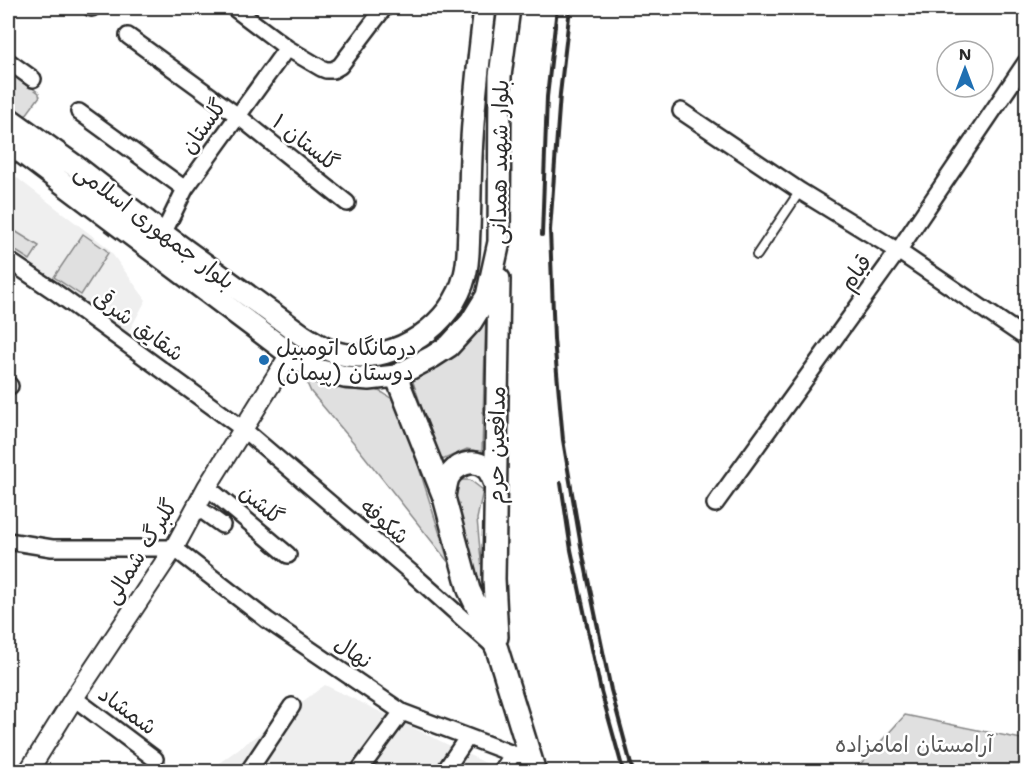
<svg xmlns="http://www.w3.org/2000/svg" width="1034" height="779" viewBox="0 0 1034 779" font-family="'Shantell Sans','Playpen Sans Arabic',sans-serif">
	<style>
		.built { fill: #efefef }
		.green { fill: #e0e0e0; stroke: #868686; stroke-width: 1.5 }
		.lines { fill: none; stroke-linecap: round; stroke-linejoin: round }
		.service-casing { stroke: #2b2b2b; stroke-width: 12 }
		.minor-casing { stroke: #2b2b2b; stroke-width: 20 }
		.tertiary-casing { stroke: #2b2b2b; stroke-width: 22 }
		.secondary-casing { stroke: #2b2b2b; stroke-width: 26 }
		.service { stroke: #fff; stroke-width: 8 }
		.minor { stroke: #fff; stroke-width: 15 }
		.tertiary { stroke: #fff; stroke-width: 18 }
		.secondary { stroke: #fff; stroke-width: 21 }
		.rail { stroke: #2b2b2b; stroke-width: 4 }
		.poi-dot { fill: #1f6fb2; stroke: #fff; stroke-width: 2 }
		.labels { text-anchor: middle; stroke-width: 5; stroke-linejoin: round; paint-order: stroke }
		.street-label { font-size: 22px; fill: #2b2b2b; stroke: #fff }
		.poi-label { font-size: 22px; fill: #2b2b2b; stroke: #fff; text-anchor: start }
		.park-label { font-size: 22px; fill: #585858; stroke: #fff }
	</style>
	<rect width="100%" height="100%" fill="#fff"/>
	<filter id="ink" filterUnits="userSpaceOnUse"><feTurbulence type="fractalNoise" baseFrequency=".0167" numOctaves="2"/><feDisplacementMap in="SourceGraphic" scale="12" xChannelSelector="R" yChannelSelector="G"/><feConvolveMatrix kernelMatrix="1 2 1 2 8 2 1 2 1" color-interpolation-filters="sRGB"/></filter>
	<g filter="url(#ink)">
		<path class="built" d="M8 171 107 247 146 300 127 335 8 253Z
			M325 685 502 771 207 772Z"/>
		<path class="green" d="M8 70 39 93V95L40 96 21 122 8 112Z
			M10 228 39 246 30 260 8 246V231Z
			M83 234 106 250 108 253 81 295 54 277Z
			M486 313 482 452 467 449 440 461 412 379Z
			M306 381 346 390 374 389 383 393 395 401 402 414 449 563 354 443 311 392Z
			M456 480H470L483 490 477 519 485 600 461 530 453 500Z
			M905 715 1026 740V771H854Z"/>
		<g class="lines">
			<defs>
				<path id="service" d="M757 255 800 191"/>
				<path id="minor" d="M91 8H92
					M234 8 287 48 321 68 326 70H333L340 66 384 8
					M128 36 238 116 347 203
					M8 61 33 79
					M681 111 800 191 898 251 1026 338
					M79 112 185 189
					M163 234 185 189 287 48
					M8 260 54 291 243 429 414 575 490 643
					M8 384 10 386
					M207 487 288 555
					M715 504 898 251 1026 62
					M197 507 222 525
					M8 541 52 548H174L267 620 402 712 513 754 530 755
					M74 698 155 759
					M248 772 292 706
					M358 772 402 712
					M444 772 467 738
					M501 772 513 754"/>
				<path id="tertiary" d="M28 772 74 698 174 548 207 487 290 354"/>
				<path id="secondary" d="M8 118 78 168 163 234 302 335C316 344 330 353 347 355 397 362 453 325 465 275 469 260 468 245 469 230 470 206 470 181 471 157 473 107 479 57 485 8
					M8 142 290 354 313 369 345 377 369 379 396 376 432 357 449 346 471 322 487 296 499 242 500 76 509 8
					M396 376 444 497 469 590 497 649 535 772
					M444 497C445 491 446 484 448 478 455 465 473 457 486 468 490 471 493 479 495 484
					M497 637 494 579 499 279"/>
			</defs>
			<use href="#service" class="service-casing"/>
			<use href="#minor" class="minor-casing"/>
			<use href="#tertiary" class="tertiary-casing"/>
			<use href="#secondary" class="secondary-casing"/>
			<use href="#service" class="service"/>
			<use href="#minor" class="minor"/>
			<use href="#tertiary" class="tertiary"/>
			<use href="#secondary" class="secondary"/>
			<path class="rail" d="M570 8 560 94 550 230 554 339 563 440 581 546 611 690 633 772
				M542 235 547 97 557 8
				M561 483 571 550 601 691 623 770"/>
		</g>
	</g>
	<circle class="poi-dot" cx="264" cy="360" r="6"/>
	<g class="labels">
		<g class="street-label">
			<text transform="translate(203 126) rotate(-54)" y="8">گلستان</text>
			<text transform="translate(306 142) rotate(38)" y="8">گلستان ۱</text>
			<text transform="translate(499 162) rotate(-89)" y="8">بلوار شهید همدانی</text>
			<text transform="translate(155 226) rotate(37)" y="8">بلوار جمهوری اسلامی</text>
			<text transform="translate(855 272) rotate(-54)" y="8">قیام</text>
			<text transform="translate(139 325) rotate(36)" y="8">شقایق شرقی</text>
			<text transform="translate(496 445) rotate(-89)" y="8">مدافعین حرم</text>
			<text transform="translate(262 504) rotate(40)" y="8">گلشن</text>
			<text transform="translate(385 521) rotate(41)" y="8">شکوفه</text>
			<text transform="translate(140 551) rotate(-58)" y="8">گلبرگ شمالی</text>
			<text transform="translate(354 652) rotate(34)" y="8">نهال</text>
			<text transform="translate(128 710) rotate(36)" y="8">شمشاد</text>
		</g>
		<g class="poi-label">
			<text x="276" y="355">درمانگاه اتومبیل<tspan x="276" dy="25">دوستان (پیمان)</tspan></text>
		</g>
		<g class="park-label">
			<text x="914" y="752">آرامستان امامزاده</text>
		</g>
	</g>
	<rect width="1034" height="779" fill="none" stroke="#fff" stroke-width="30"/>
	<rect x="15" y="15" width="1004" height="749" fill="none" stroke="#2b2b2b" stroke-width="2" filter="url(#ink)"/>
	<g transform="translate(965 69)"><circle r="28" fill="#ffffff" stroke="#aaaaaa" stroke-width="1.5"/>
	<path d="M0-4.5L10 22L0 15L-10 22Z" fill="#1f6fb2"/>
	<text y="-9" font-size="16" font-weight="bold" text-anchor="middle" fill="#2b2b2b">N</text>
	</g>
</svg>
